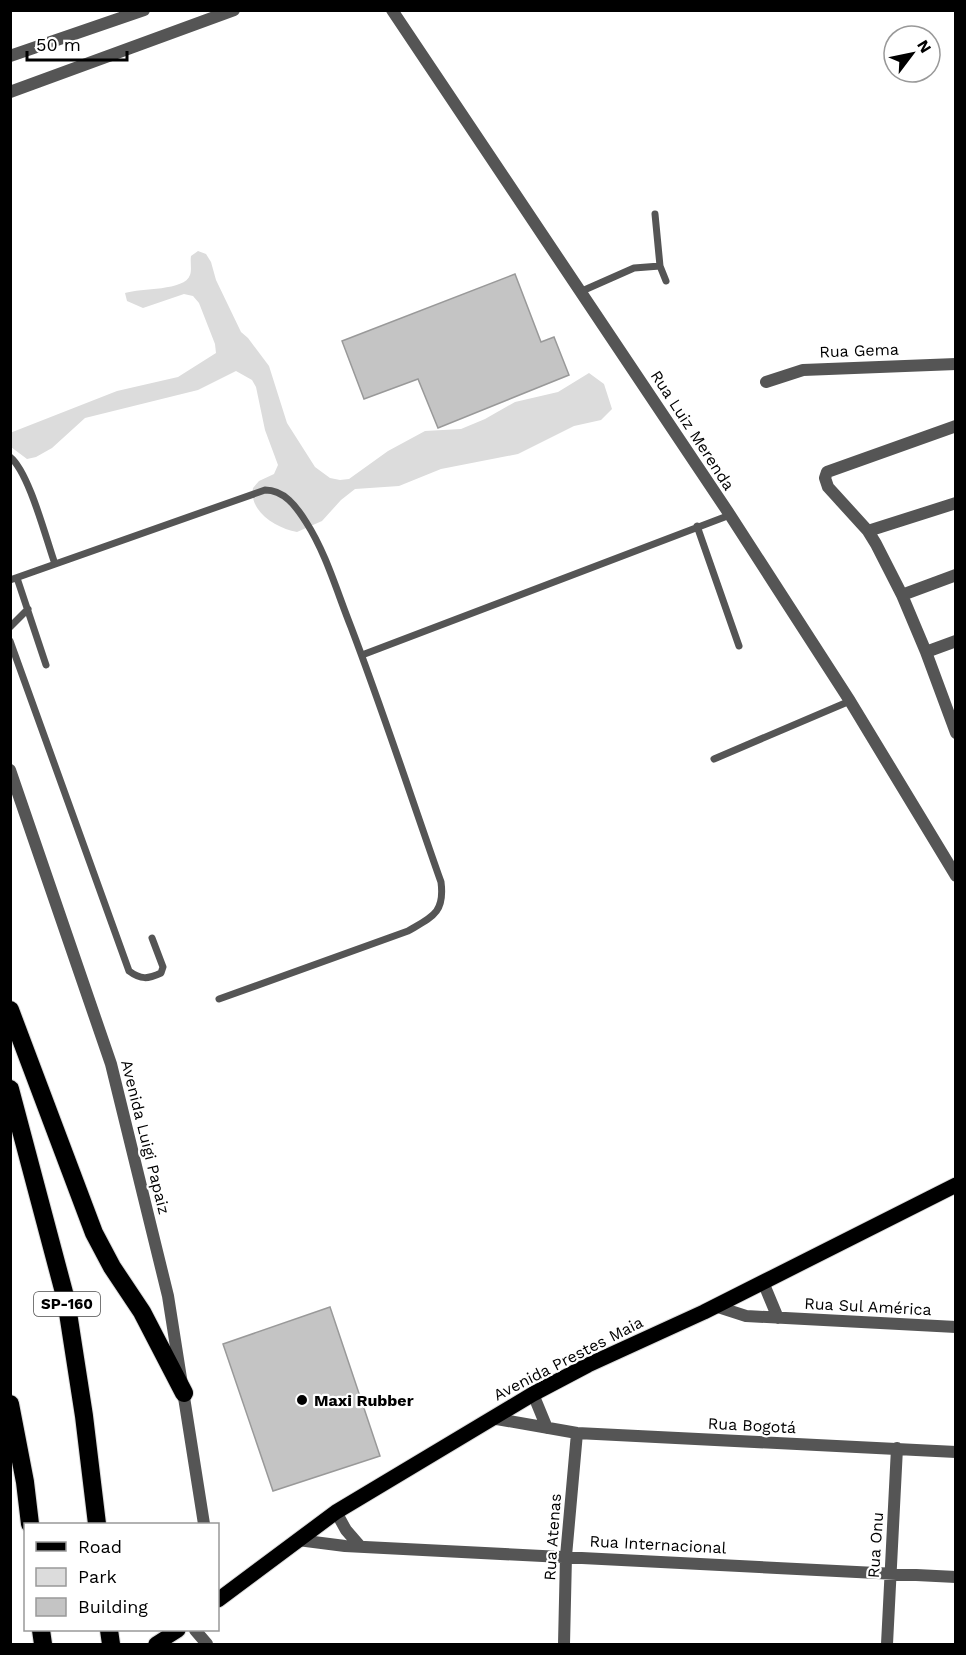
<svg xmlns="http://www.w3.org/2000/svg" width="966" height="1655" viewBox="0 0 966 1655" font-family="'Work Sans',sans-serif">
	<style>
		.green { fill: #dcdcdc }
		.building { fill: #c4c4c4; stroke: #999; stroke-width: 1.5 }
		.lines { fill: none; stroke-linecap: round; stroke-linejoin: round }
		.primary-casing { stroke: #dbdbdb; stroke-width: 17 }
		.motorway-casing { stroke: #dbdbdb; stroke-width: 20 }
		.service { stroke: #555; stroke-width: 7 }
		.minor { stroke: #555; stroke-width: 12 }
		.tertiary { stroke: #555; stroke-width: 12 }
		.primary { stroke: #000; stroke-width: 15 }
		.motorway { stroke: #000; stroke-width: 18 }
		.poi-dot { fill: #000; stroke: #fff; stroke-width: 2 }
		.labels { text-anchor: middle; stroke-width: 4.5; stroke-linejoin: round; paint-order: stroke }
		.shield { fill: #fff; stroke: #4c4c4c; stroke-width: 1.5 }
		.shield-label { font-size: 15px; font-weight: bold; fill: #000 }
		.street-label { font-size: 16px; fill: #000; stroke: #fff }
		.poi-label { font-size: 16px; font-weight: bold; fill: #000; stroke: #fff; text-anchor: start }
	</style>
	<rect width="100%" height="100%" fill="#fff"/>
	<path class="green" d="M198 251 206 254 211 262 216 280 241 332 248 338 269 366 287 423 315 467 330 478 340 480 349 479 388 451 425 431 461 429 485 419 515 402 558 392 589 373 604 384 612 409 601 420 574 426 518 454 441 469 399 486 355 489 341 500 322 521 297 532C276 528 249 512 253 488L259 481 274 474 278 465 265 430 256 387 252 380 236 371 198 390 85 418 52 448 36 457 27 459 11 447 10 433 15 431 117 391 178 377 216 353 215 344 199 303 193 296 184 294 143 308 127 301 125 293C141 288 185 291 190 275 192 270 190 262 191 256Z"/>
	<path class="building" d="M515 274 541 342 554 337 569 375 438 428 418 379 364 399 342 341Z
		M330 1307 380 1456 273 1491 223 1344Z"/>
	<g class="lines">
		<defs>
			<path id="primary" d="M218 1600 336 1512 533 1394 588 1365 704 1312 956 1185
				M156 1644 178 1630"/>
			<path id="motorway" d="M10 1010 94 1233 112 1267 142 1312 184 1393
				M10 1089 66 1300 84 1416 97 1524
				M10 1404 25 1482 30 1524
				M41 1630 43 1644
				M109 1630 111 1644"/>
		</defs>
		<use href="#primary" class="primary-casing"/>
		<use href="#motorway" class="motorway-casing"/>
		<path class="service" d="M655 214 660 266 666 281
			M582 291 634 268 660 266
			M10 457C29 472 46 539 55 564
			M697 526 739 646
			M17 578 46 665
			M10 580 265 490C284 490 296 506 306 522 326 553 337 592 351 627 383 711 411 797 441 882 445 913 432 917 408 931L219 999
			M10 627 28 609
			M10 641 129 971C141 980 148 979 161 973L163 967 152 938
			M362 655 730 515
			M714 759 850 701"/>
		<path class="minor" d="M392 10 730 515 850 701 956 876
			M766 382 803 370 956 364
			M956 426 827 472 825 478 828 487 868 531 876 544 902 595 926 652 956 733
			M868 531 956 503
			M902 595 956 575
			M926 652 956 641
			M10 770 111 1064 168 1296 204 1524
			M763 1282 778 1318
			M715 1306 746 1316 956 1327
			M533 1394 547 1428
			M491 1418 577 1433 956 1452
			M336 1512 346 1530 359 1545
			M298 1540 345 1546 956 1577
			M195 1630 207 1644
			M564 1644 566 1556 577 1433
			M887 1644 897 1448"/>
		<path class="tertiary" d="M10 56 144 10
			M10 92 234 10"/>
		<use href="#primary" class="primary"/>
		<use href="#motorway" class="motorway"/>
	</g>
	<circle class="poi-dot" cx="302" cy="1400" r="6"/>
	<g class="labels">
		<rect class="shield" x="34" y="1292" width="66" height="24" rx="4.5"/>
		<g class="shield-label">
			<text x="67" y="1309">SP-160</text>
		</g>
		<g class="street-label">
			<text transform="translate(859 350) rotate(-2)" y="6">Rua Gema</text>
			<text transform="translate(693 430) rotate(57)" y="6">Rua Luiz Merenda</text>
			<text transform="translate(146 1137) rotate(76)" y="6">Avenida Luigi Papaiz</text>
			<text transform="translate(868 1306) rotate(3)" y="6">Rua Sul América</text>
			<text transform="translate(568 1358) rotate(-27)" y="6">Avenida Prestes Maia</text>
			<text transform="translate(752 1425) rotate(3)" y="6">Rua Bogotá</text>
			<text transform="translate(552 1537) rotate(-86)" y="6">Rua Atenas</text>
			<text transform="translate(658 1544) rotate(3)" y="6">Rua Internacional</text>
			<text transform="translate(875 1545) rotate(-86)" y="6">Rua Onu</text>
		</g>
		<g class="poi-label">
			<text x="314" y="1406">Maxi Rubber</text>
		</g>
	</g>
	<rect width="966" height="1655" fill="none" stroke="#000000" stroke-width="24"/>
	<rect x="24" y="1523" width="195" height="108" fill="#ffffff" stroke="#999999" stroke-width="1.5"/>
	<rect x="36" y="1542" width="30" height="9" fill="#000000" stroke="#999999" stroke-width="1.5"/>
	<text x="78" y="1553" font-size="18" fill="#000000">Road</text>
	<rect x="36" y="1568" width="30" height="18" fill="#dcdcdc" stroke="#999999" stroke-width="1.5"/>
	<text x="78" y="1583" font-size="18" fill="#000000">Park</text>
	<rect x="36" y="1598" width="30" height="18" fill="#c4c4c4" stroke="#999999" stroke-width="1.5"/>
	<text x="78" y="1613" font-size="18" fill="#000000">Building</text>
	<g transform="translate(912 54) rotate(58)"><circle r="28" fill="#ffffff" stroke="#999999" stroke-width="1.5"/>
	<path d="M0-4.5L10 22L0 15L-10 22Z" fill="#000000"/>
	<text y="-9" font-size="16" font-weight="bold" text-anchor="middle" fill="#000000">N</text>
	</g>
	<path d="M27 51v9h100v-9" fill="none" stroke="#000000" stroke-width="3"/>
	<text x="36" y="51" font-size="18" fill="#000000" stroke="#ffffff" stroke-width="4.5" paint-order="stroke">50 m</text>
</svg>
